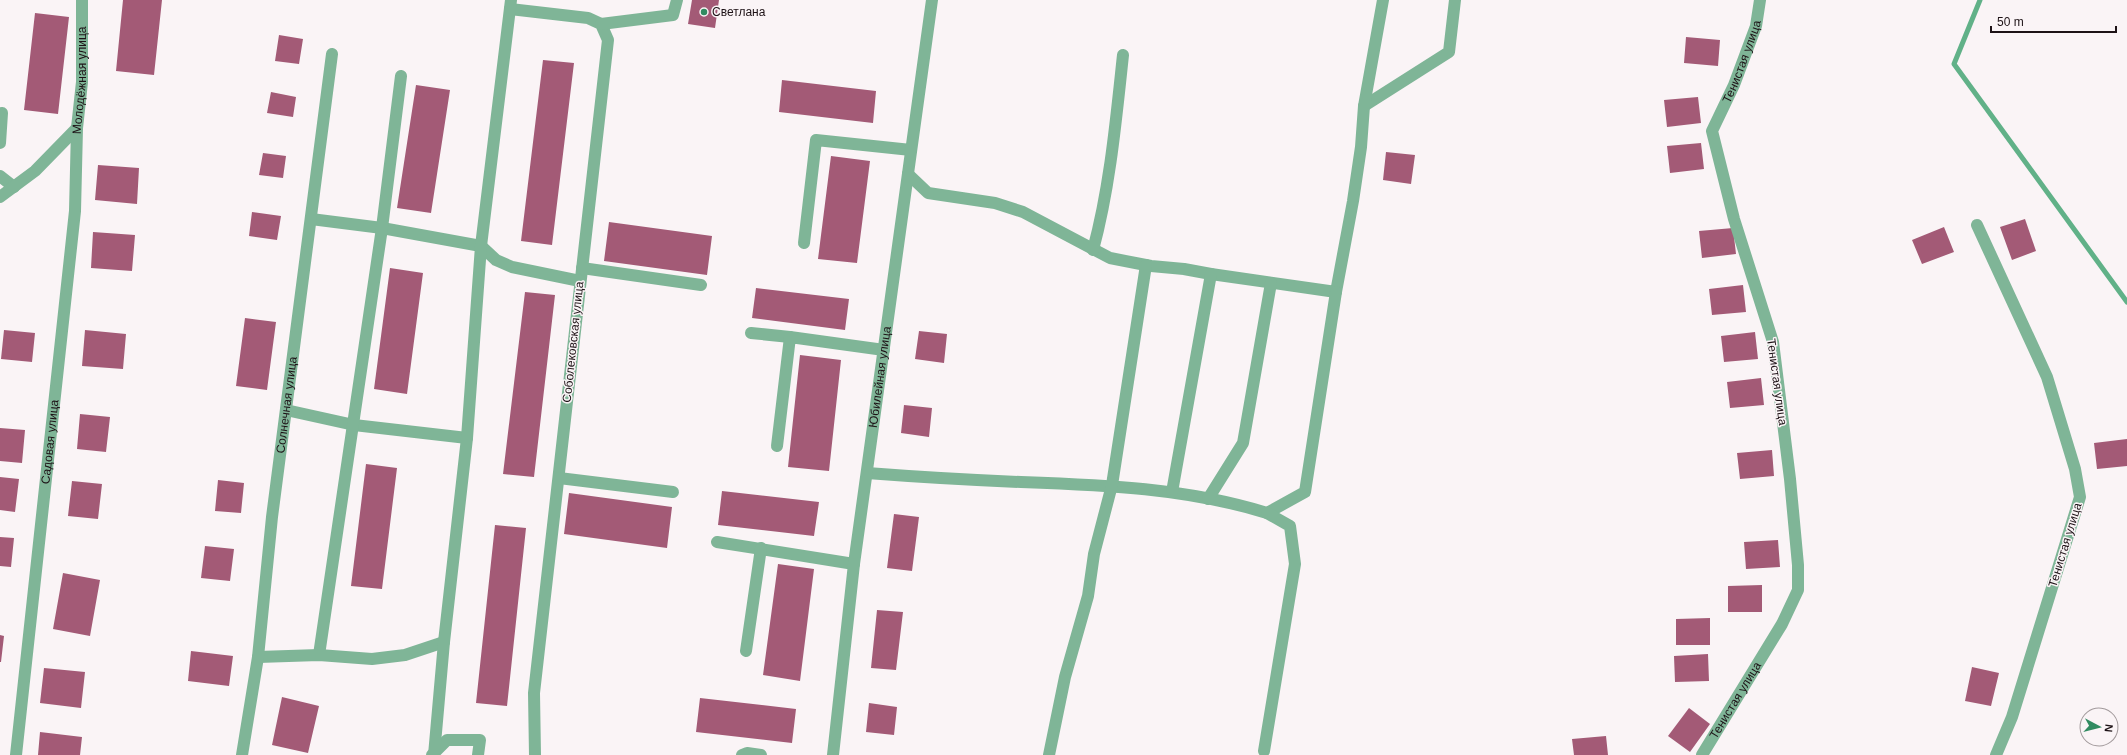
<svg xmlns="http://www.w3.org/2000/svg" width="2127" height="755" viewBox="0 0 2127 755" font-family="Arial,sans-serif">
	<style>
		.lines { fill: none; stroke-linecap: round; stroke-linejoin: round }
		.stream { stroke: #61b188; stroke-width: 5 }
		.building { fill: #a35a76 }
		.minor { stroke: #7fb597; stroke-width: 12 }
		.poi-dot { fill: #318b61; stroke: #faf4f6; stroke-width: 1.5 }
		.labels { text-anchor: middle; stroke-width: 3; stroke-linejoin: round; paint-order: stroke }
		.poi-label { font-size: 12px; fill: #1d1216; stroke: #faf4f6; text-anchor: start }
		.street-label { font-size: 12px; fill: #1d1216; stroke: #faf4f6 }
	</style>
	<rect width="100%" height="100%" fill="#faf4f6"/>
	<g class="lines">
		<path class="stream" d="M1980 0 1954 64 2127 302"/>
	</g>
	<path class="building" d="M123 0H162L154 75 116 71Z
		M692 0H719L715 28 688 24Z
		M35 13 69 17 58 114 24 110Z
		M279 35 303 39 299 64 275 61Z
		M1686 37 1720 40 1718 66 1684 63Z
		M543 60 574 63 552 245 521 241Z
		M782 80 876 91 873 123 779 112Z
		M416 85 450 90 431 213 397 208Z
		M271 92 296 97 293 117 267 113Z
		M1698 97 1701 123 1667 127 1664 100Z
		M1701 143 1704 169 1670 173 1667 146Z
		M1386 152 1415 155 1411 184 1383 180Z
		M263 153 286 156 283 178 259 175Z
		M831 156 870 161 857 263 818 259Z
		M98 165 139 168 137 204 95 200Z
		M252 212 281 216 277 240 249 236Z
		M2025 219 2036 251 2012 260 2000 227Z
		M609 222 712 236 707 275 604 261Z
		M1944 227 1954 252 1922 264 1912 240Z
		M1733 228 1736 254 1702 258 1699 231Z
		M93 232 135 235 132 271 91 268Z
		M390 268 423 273 407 394 374 389Z
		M1743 285 1746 312 1712 315 1709 289Z
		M756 288 849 299 845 330 752 318Z
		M525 292 555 295 534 477 503 474Z
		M245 318 276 322 267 390 236 386Z
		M4 330 35 333 32 362 1 359Z
		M85 330 126 334 123 369 82 366Z
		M919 331 947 334 944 363 915 359Z
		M1755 332 1758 359 1724 362 1721 336Z
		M800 355 841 360 829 471 788 467Z
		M1761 378 1764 405 1730 408 1727 382Z
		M904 405 932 408 929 437 901 433Z
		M80 414 110 417 106 452 77 449Z
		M0 428 25 430 22 463 0 461Z
		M2127 439V466L2097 469 2094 443Z
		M1772 450 1774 476 1740 479 1737 453Z
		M366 464 397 468 382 589 351 586Z
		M0 477 19 479 15 512 0 510Z
		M218 480 244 483 241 513 215 511Z
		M72 481 102 484 98 519 68 516Z
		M722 491 819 502 814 536 718 525Z
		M569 493 672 507 667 548 564 534Z
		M894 514 919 517 912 571 887 568Z
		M495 525 526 528 507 706 476 703Z
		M0 537 14 538 11 567 0 566Z
		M1778 540 1780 567 1746 569 1744 542Z
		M205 546 234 549 230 581 201 578Z
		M778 564 814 569 800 681 763 675Z
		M63 573 100 580 90 636 53 629Z
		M1762 585V612H1728V586Z
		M877 610 903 612 896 670 871 668Z
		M1710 618V645H1676V619Z
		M0 635 4 636 1 662H0Z
		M191 651 233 656 229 686 188 681Z
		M1708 654 1709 681 1675 682 1674 656Z
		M1972 667 1999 673 1991 706 1965 701Z
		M44 668 85 672 81 708 40 703Z
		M282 697 319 706 308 753 272 745Z
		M700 698 796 709 792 743 696 732Z
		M869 703 897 707 894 735 866 732Z
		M1689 708 1710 724 1690 752 1668 736Z
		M40 732 82 737 80 755H38Z
		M1606 736 1608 755H1574L1572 739Z"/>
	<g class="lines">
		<g class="minor">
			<path d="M510 9 588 18 601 24 608 40 534 693 535 755"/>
			<path d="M601 24 673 15 677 0"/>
			<path d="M1364 106 1449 52 1455 0"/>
			<path d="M0 143 2 113"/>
			<path d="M908 174 928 193 995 203 1023 212 1110 258 1151 266 1184 269 1211 274 1336 292 1353 201 1361 147 1364 106 1383 0"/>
			<path d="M0 176 14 187"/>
			<path d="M0 197 35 171 77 128"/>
			<path d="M311 219 382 228 481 246 496 260 512 267 580 281"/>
			<path d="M1977 225 2047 377 2075 469 2080 497 2012 717 1996 755"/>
			<path d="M804 243 816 140 911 150"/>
			<path d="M1093 250C1110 187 1116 120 1123 55"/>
			<path d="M582 268 701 285"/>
			<path d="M751 333 790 337"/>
			<path d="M286 410 354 425 467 438"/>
			<path d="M777 446 790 337 884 350"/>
			<path d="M867 473C919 477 970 480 1021 482 1104 485 1187 488 1267 513L1305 492 1336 292"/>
			<path d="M559 478 673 492"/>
			<path d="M1172 492 1211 274"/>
			<path d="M1208 499 1243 443 1271 283"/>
			<path d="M717 542 854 564"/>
			<path d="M746 651 761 548"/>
			<path d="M319 655 382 228 401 76"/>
			<path d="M258 657 319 655 372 659 405 655 444 642"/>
			<path d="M1264 751 1295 564 1290 526 1267 513"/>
			<path id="s1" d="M16 755 75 211 77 128 82 82V0"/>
			<path id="s2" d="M242 755 258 657 272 517 332 54"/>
			<path d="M432 755 447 740H480L478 755"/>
			<path d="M434 755 444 642 467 438 481 246 511 0"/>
			<path d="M742 755 747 753 761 755"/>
			<path id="s3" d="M833 755 854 564 932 0"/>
			<path d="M1049 755 1065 677 1088 596 1094 554 1112 485 1146 265"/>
			<path id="s4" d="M1702 755 1782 624 1798 590V565L1790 479 1773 342 1734 219 1712 131 1734 85 1756 26 1760 0"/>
		</g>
	</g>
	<circle class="poi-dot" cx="704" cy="12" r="4"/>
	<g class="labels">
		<g class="poi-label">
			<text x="712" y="16">Светлана</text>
		</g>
		<g class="street-label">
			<text dy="4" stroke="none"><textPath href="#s4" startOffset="736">Тенистая улица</textPath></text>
			<text dy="4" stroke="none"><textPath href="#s1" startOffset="678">Молодёжная улица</textPath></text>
			<text transform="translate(573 342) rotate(-84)" y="4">Соболековская улица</text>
			<text dy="4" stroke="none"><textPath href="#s3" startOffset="381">Юбилейная улица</textPath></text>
			<text transform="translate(1777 382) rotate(82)" y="4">Тенистая улица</text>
			<text dy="4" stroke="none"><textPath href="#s2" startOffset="353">Солнечная улица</textPath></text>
			<text dy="4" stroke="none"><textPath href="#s1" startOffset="315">Садовая улица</textPath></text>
			<text transform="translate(2065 545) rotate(-73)" y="4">Тенистая улица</text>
			<text dy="4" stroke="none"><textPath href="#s4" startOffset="64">Тенистая улица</textPath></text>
		</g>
	</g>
	<g transform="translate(2099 727) rotate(97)"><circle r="19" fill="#faf4f6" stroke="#a29a9c"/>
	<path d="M0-3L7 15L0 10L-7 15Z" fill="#318b61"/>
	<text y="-6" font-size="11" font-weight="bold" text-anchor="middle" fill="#1d1216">N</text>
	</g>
	<path d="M1991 26v6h125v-6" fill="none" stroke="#1d1216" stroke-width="2"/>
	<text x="1997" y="26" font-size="12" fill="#1d1216" stroke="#faf4f6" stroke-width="3" paint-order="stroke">50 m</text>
</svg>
